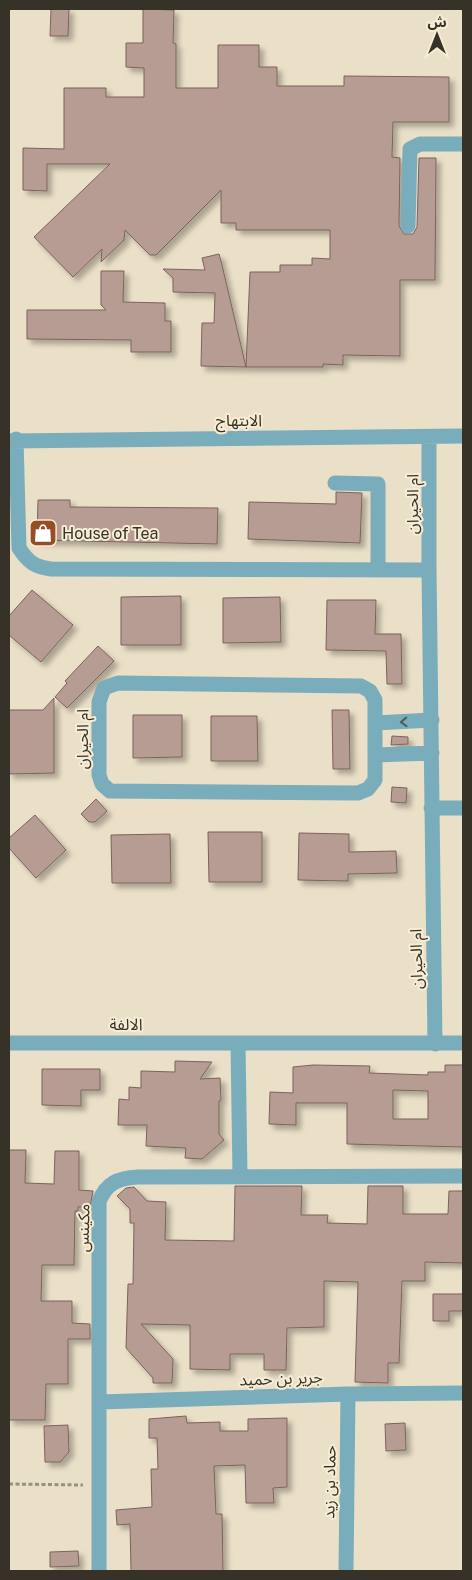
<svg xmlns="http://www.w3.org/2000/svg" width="472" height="1580" viewBox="0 0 472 1580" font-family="'Public Sans','Noto Sans Arabic',sans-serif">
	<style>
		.building { fill: #b69c93; stroke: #7b635b; fill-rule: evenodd; filter: url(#shadow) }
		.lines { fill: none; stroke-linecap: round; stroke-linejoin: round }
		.path { stroke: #99917f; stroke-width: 3; stroke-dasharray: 4 2.5; stroke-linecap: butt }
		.minor { stroke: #7aadbb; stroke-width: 15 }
		.oneway { stroke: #4e5d5b }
		.labels { text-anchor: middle; stroke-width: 4; stroke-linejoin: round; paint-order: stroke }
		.street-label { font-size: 16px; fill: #363228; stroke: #f7ecd4 }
		.poi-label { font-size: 16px; fill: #363228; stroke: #f7ecd4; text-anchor: start }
	</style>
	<defs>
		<filter id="shadow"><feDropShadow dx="4.5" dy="4.5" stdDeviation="2.5" flood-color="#0004"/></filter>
	</defs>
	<rect width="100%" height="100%" fill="#eadfc7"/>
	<path class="building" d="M51 9H69L68 36H50Z
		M143 9 174 10 173 43 176 44V88H218V45H259V67H277V86H344V76L449 77V122H393L392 157 400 158 399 226 404 234H413L417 227 419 158H436L435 280H400V356L343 355V365L323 364V367H246L250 272H280V265H312V258L330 259V230H236V223H221V190L156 255H150L125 230 124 240 101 262 102 249 73 277 34 237 110 164H47V191L23 190V148L64 149V88H106V97H144V68L126 67V43H143Z
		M219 254 221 261 246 367 201 366 202 323H214L215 293 173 292V278L163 269 205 270 202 258Z
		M101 271H124L123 302 165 303V321H171V352H131V340L27 339V310H106L101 305Z
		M336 492 362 493 360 543 248 539 249 502 336 504Z
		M38 500H70V507L218 508 217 544 37 540Z
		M32 590 73 625 41 662 9 635V616Z
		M181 596V645H121V597Z
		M280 597 281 642 223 643V598Z
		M327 600H376L375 634H401L402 684H387L386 651 326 650Z
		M98 646 114 661 67 708 55 697 67 683 65 681Z
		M54 698V773L9 774V710H43Z
		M332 710H349L350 769H333Z
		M133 715H182V757L133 758Z
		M211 716H257L258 761H211Z
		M392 736 408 737V744L391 745Z
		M392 787 407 788 406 803 391 802Z
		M96 799 107 811 95 822H89L81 814Z
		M35 815 66 850 36 878 9 848V838Z
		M208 832H262V882H209Z
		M299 833 349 834V852L396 851 397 873 348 874V881L298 880Z
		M170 834 171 883H112L111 835Z
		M175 1061 212 1062 200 1079 220 1078 221 1100 219 1101V1134L224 1140 202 1159 185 1158 186 1148 146 1146 147 1125H118L119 1099 129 1100V1087L141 1088V1071L175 1072Z
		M313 1065 370 1066 369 1073 428 1075V1072H445V1065H463V1147L347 1144V1103H296V1125L269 1124 270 1092 293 1093V1067ZM393 1090 428 1091V1119H393Z
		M42 1069H100V1090H81V1106L42 1105Z
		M9 1150H26L25 1183 54 1184 55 1151H79V1190L93 1191 90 1207H78V1211H75L74 1265H42L41 1301H72V1323L90 1324V1339H68V1384H46L45 1420H9Z
		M235 1186H302L301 1215H328L327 1223 367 1224 368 1186H403V1214H448L449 1191H463V1263L425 1262V1281H402L399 1363H388V1383L355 1382 358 1282 324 1281V1327L287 1328 286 1370H264V1354H230V1370L190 1369V1325L141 1324 173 1359 172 1383H153V1378L126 1348 128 1284H133L134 1223H130V1209L117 1196 126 1188 134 1187 147 1201 166 1202 165 1240 234 1241Z
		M433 1294H463V1311H449V1321H433Z
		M186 1416 187 1423 220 1422V1431H248V1419L287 1418V1487L273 1488 274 1503H246L245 1465 214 1466 216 1514H222L223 1571H131L130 1524 117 1525 116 1510 152 1507 151 1469H158L157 1438H149V1419Z
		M405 1423 406 1450 386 1451 385 1424Z
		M68 1425 69 1452 60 1462H45L44 1426Z
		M78 1551 79 1566 50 1567V1552Z"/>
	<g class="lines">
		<path class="path" d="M9 1484 83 1485"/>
		<path class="minor" d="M408 226 410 149 420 144H463
			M429 437V570L435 1044
			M16 439 19 548C28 562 35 567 51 569L429 570
			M9 441 463 436
			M335 483 378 484V570
			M118 683 361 686 370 691 375 700V780L368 789 358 793 110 791 102 784 99 775V702L104 688Z
			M375 723 432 720
			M375 755 432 753
			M431 808H463
			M9 1043H463
			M238 1043 240 1177
			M100 1402 348 1394 463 1393
			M99 1571V1202C106 1183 118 1178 138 1177L463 1176
			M346 1571 348 1394"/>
	</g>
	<defs><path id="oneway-chevron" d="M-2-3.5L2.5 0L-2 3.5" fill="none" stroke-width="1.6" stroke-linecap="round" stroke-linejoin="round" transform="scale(1.25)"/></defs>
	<use class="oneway" href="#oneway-chevron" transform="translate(404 722) rotate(178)"/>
	<defs>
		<symbol id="shop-square" viewBox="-11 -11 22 22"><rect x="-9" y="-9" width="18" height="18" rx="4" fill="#954f27" stroke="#f7ecd4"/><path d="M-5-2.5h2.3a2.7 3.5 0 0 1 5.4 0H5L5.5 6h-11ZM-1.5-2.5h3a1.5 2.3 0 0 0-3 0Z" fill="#fff"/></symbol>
	</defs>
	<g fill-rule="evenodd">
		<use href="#shop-square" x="27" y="517" width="32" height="32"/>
	</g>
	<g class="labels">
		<g class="street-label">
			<text x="239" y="426">الابتهاج</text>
			<text transform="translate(412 504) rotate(-90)" y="6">ام الحيران</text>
			<text transform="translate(82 739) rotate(-90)" y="6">ام الحيران</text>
			<text transform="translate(416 959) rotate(-91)" y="6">ام الحيران</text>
			<text x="126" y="1030">الالفة</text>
			<text transform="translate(83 1228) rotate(-89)" y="6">مكينس</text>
			<text transform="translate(281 1378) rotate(-2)" y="6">جرير بن حميد</text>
			<text transform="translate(329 1482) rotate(-89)" y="6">حماد بن زيد</text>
		</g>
		<g class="poi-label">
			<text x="62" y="539">House of Tea</text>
		</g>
	</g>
	<rect width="472" height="1580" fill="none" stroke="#363228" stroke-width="20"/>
	<g transform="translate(437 35)" stroke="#f7ecd4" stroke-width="4" paint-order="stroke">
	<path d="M0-4L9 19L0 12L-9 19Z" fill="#363228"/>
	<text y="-8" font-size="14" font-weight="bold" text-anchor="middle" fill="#363228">ش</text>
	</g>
</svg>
